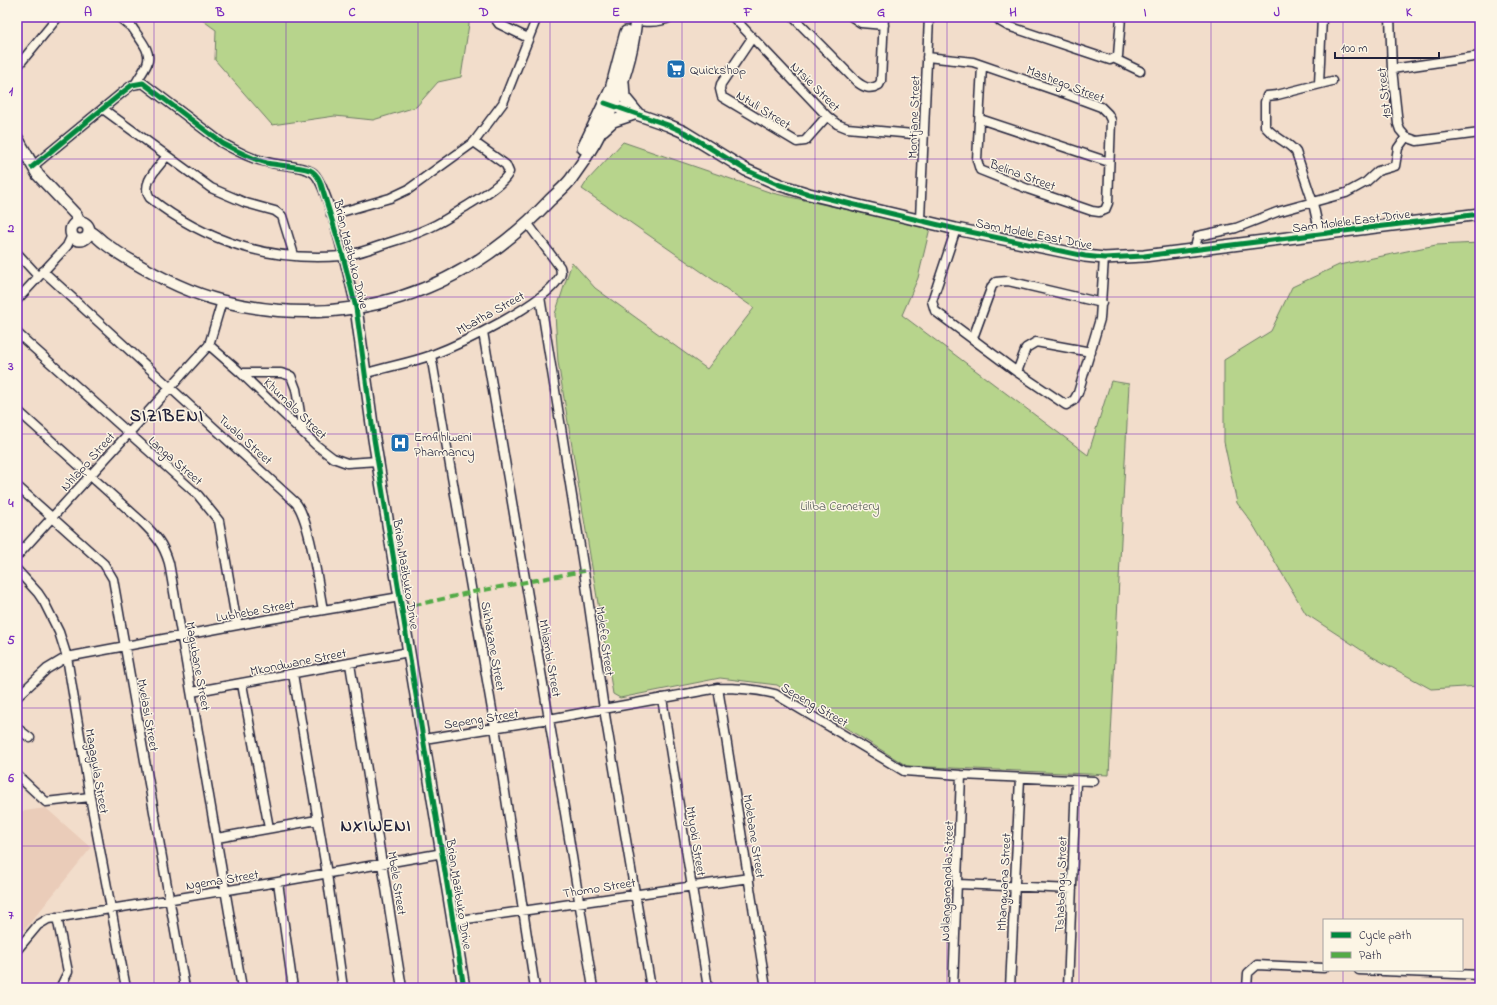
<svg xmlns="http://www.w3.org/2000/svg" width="1497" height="1005" viewBox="0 0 1497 1005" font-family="'Indie Flower',sans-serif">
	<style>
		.built { fill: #eaccb9 }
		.green { fill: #b7d48c; stroke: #6c7b64 }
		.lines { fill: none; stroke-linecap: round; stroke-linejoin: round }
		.street-casing { stroke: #22223b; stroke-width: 11 }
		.secondary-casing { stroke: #22223b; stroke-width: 14 }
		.street { stroke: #fcf5e5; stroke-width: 8 }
		.secondary { stroke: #fcf5e5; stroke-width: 11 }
		.quiet { stroke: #53aa46; stroke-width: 4; stroke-dasharray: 8 4; stroke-linecap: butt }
		.cycleway-casing { stroke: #fcf5e5; stroke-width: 8 }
		.cycleway { stroke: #00873e; stroke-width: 5 }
		.grid { fill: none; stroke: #7b2cbf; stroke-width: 1; stroke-opacity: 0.55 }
		.labels { text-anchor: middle; stroke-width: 3; stroke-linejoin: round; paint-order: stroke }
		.poi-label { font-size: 13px; fill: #22223b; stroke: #fcf5e5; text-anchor: start }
		.street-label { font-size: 13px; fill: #22223b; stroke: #fcf5e5 }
		.park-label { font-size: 13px; fill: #4f5753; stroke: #fcf5e5 }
		.district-label { font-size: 17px; font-weight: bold; letter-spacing: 1px; fill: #22223b; stroke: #fcf5e5 }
		.neatline { fill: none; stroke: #7b2cbf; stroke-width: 1.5 }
		.grid-label { font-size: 13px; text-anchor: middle; font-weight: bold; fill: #7b2cbf }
	</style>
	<rect width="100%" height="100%" fill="#f2ddcb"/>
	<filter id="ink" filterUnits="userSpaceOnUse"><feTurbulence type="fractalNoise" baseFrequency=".025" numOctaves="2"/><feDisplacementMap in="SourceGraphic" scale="8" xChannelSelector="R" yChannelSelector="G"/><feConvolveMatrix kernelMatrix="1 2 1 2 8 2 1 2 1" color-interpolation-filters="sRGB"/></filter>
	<g filter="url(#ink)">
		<path class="built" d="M46 808 91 848 17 939V812Z"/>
		<path class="green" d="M198 17H469V24L461 77 438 82 416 107 373 120 335 116 272 125 215 60 216 30Z
			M623 142 772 193 930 228 918 278 902 315 1088 455 1111 381 1129 384 1109 775 907 766 777 685 720 678 620 698 613 694 558 362 555 314 572 262 595 288 707 369 754 308 582 189 587 181Z
			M1480 243V686L1431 689 1369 655 1306 614 1252 523 1237 503 1224 442V360L1271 331 1292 287 1339 265 1436 245Z"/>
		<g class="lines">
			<defs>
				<path id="street" d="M119 17 130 26
					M127 17C131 32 154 48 147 64 144 71 139 77 136 83
					M494 17 499 24 528 38
					M733 17 827 116 837 124 847 128 924 135
					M793 17 857 82C865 88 870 90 879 85L881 81 884 17
					M852 17 861 23 884 25
					M996 17 1001 22 1008 26 1110 60 1118 56 1121 17
					M1390 17 1392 69 1398 124 1400 130 1406 137 1417 141 1480 133
					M629 19C643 22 658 24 671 17
					M752 38 721 84 720 89 722 97 797 142 805 141 827 116
					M927 57 973 62 1066 94 1101 107 1108 114 1111 120 1108 203 1105 210 1099 212 1092 211 1028 189 980 170 977 160 982 66
					M1115 59 1140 71
					M17 67 58 17
					M1392 69 1480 56
					M1319 84 1322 17
					M103 109 211 188 246 203 275 211 282 216 294 255
					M980 119 1109 162
					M166 157C158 168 140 183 150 198 205 242 271 262 342 256 358 254 375 247 391 242 420 233 437 226 462 209 474 201 504 185 509 172L506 165 474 142
					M32 167 123 92 132 85 143 83 222 143C237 151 251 159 267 162 281 166 300 165 312 172 328 180 350 286 356 308
					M331 215 390 198 409 189 474 142 503 103 537 17
					M920 219 929 17
					M956 229 932 301 935 311 1017 372 1066 405 1074 400 1078 393 1100 319 1104 258
					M1320 235 1313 203 1296 152C1288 141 1272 137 1265 126V102L1267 96 1277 95 1332 81
					M1194 251 1198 236 1236 228 1277 212 1346 193 1366 182 1378 171 1395 166 1398 148 1406 137
					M17 253 38 276
					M43 271 296 503C310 520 318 585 323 610
					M540 297 584 571 604 709 651 988
					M17 300 67 246 72 235
					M483 332 565 813 593 988
					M17 333 198 495 219 521 237 625
					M973 338 992 286 996 282 1008 281 1102 303
					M209 345 241 373 316 445 333 458 347 463 378 461
					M431 355 495 727 535 988
					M1017 372 1026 348 1036 342 1091 352
					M241 373H281L291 376 296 389 303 431
					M364 374C386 367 410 363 432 355 461 344 544 304 559 278 562 274 561 271 560 267L528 224
					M17 410 142 522C156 536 163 543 169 563L242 988
					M17 486 104 564 113 579 185 988
					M17 556 209 345 222 301
					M17 570 38 593 44 602 59 632 67 657 90 797 126 988
					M350 664 402 988
					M293 674 327 874 343 988
					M242 684 269 828
					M718 688 766 988
					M192 692 409 652
					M17 697 47 669 67 657 259 621 400 597
					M662 698 708 988
					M17 728 30 738
					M424 739 549 719 718 688C738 688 756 689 775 694L904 771 961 775 1094 781
					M17 775 46 802 90 797
					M217 838 317 820
					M278 882 293 988
					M958 884 1072 889
					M57 917 68 972 60 988
					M453 921 749 878
					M17 950 38 925 48 919 278 882 443 853
					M1359 970 1480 975
					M953 988 961 775
					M1010 988 1020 778
					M1068 988 1076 781
					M1247 988 1248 973 1257 965 1324 968"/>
				<path id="secondary" d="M623 82 624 97 638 114
					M605 103 668 125 684 132 746 170 780 185 809 194 956 229 1085 256 1104 258 1144 256 1480 214
					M603 130 613 121 634 114
					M17 138 38 175 76 215 79 222
					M583 148 611 89 626 32
					M71 231a9 9 0 1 1 18 0a9 9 0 1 1-18 0Z
					M89 231C95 234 98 238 103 242 111 248 121 255 130 260 158 277 190 293 222 301 348 332 463 293 550 200 557 193 565 187 571 179 604 135 632 73 636 17
					M356 308 374 439 464 988"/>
			</defs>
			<use href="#street" class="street-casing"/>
			<use href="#secondary" class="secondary-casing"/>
			<use href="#street" class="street"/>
			<use href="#secondary" class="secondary"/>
			<path class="quiet" d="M402 608 473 592 584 571"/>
			<defs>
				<path id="cycleway" d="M605 103 668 125 684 132 746 170 780 185 809 194 956 229 1085 256 1104 258 1144 256 1480 214
					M32 167 123 92 132 85 143 83 222 143C237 151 251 159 267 163 281 166 297 166 310 170 315 172 318 177 320 181L343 256 356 308 374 439 464 988"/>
			</defs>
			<use href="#cycleway" class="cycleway-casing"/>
			<use href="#cycleway" class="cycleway"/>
		</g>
	</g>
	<path class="grid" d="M154 17V988M286 17V988M418 17V988M550 17V988M682 17V988M815 17V988M947 17V988M1079 17V988M1211 17V988M1343 17V920M17 159H1480M17 297H1480M17 434H1480M17 571H1480M17 708H1480M17 846H1480M1343 970V988"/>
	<defs>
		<symbol id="supermarket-square" viewBox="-11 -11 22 22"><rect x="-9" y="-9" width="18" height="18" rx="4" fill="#1f6fb2" stroke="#fcf5e5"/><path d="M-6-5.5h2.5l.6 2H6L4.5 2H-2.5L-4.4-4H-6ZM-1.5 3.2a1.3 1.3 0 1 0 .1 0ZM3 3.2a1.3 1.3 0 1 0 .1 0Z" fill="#fff"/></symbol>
		<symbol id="hospital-square" viewBox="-11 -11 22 22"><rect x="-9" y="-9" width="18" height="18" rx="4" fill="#1f6fb2" stroke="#fcf5e5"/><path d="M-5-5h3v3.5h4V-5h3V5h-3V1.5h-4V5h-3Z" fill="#fff"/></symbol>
	</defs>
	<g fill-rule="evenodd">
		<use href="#supermarket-square" x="665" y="58" width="22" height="22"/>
		<use href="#hospital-square" x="389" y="432" width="22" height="22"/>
	</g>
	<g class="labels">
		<g class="poi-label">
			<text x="690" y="74">Quickshop</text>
			<text x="414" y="441">Emfihlweni<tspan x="414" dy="15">Pharmancy</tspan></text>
		</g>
		<g class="street-label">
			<text transform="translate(1066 83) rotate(21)" y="5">Mashego Street</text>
			<text transform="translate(816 86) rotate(45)" y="5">Ntsie Street</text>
			<text transform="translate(1383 93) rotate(-96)" y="5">1st Street</text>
			<text transform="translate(764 109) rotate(32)" y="5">Ntuli Street</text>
			<text transform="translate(913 117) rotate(-88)" y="5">Montjane Street</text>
			<text transform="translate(1023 174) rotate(20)" y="5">Belina Street</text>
			<text transform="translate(1351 220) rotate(-7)" y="5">Sam Molele East Drive</text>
			<text transform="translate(1034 233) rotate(11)" y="5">Sam Molele East Drive</text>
			<text transform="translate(352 254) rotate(76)" y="5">Brian Mazibuko Drive</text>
			<text transform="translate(490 312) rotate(-29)" y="5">Mbatha Street</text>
			<text transform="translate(296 408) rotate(44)" y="5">Khumalo Street</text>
			<text transform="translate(246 439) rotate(42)" y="5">Twala Street</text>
			<text transform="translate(176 460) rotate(41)" y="5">Langa Street</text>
			<text transform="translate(87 461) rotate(-48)" y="5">Nhlapo Street</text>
			<text transform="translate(407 574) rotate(81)" y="5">Brian Mazibuko Drive</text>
			<text transform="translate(255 610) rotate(-10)" y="5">Lubhebe Street</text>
			<text transform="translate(606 641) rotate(82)" y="5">Molefe Street</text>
			<text transform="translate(494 646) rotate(80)" y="5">Sikhakane Street</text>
			<text transform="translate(551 658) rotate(80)" y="5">Mhlambi Street</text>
			<text transform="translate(298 661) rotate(-11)" y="5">Mkondwane Street</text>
			<text transform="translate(199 666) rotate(80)" y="5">Magubane Street</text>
			<text transform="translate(815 704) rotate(30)" y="5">Sepeng Street</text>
			<text transform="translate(149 715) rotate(80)" y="5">Mvelasi Street</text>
			<text transform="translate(481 718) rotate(-9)" y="5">Sepeng Street</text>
			<text transform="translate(98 771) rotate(80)" y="5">Magagula Street</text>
			<text transform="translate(755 836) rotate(81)" y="5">Molebane Street</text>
			<text transform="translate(697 841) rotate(81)" y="5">Mtyoki Street</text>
			<text transform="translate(222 879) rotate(-9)" y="5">Ngema Street</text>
			<text transform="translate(946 881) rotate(-88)" y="5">Ndlangamandla Street</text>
			<text transform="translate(1003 882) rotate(-87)" y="5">Mhangwana Street</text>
			<text transform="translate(398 883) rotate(81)" y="5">Mbele Street</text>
			<text transform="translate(1060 884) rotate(-88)" y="5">Tshabangu Street</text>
			<text transform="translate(599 887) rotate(-9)" y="5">Thomo Street</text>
			<text transform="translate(460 894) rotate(81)" y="5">Brian Mazibuko Drive</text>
		</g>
		<g class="park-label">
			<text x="840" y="510">Liliba Cemetery</text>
		</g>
		<g class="district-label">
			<text x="167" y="421">SIZIBENI</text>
			<text x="376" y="831">NXIWENI</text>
		</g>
	</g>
	<rect width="1497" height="1005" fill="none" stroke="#fcf5e5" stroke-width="44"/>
	<rect x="1323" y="919" width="140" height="52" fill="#fcf5e5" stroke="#a5a1a1"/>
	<rect x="1331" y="932" width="20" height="6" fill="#00873e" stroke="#a5a1a1"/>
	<text x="1359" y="939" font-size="12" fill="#22223b">Cycle path</text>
	<rect x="1331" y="952" width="20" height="6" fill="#53aa46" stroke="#a5a1a1"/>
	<text x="1359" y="959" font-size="12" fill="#22223b">Path</text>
	<path d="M1335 52v6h104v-6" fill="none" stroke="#22223b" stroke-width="2"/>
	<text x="1341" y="52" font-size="12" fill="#22223b" stroke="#fcf5e5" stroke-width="3" paint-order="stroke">100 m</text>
	<rect x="22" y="22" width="1453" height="961" class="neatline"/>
	<g class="grid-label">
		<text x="88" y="16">A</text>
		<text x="220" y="16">B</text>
		<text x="352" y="16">C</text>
		<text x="484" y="16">D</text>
		<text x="616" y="16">E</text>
		<text x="748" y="16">F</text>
		<text x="881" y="16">G</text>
		<text x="1013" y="16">H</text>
		<text x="1145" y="16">I</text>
		<text x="1277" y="16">J</text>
		<text x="1409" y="16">K</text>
		<text x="11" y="95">1</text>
		<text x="11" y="232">2</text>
		<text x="11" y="370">3</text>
		<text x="11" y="507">4</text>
		<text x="11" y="644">5</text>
		<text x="11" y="782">6</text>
		<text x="11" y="919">7</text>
	</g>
</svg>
